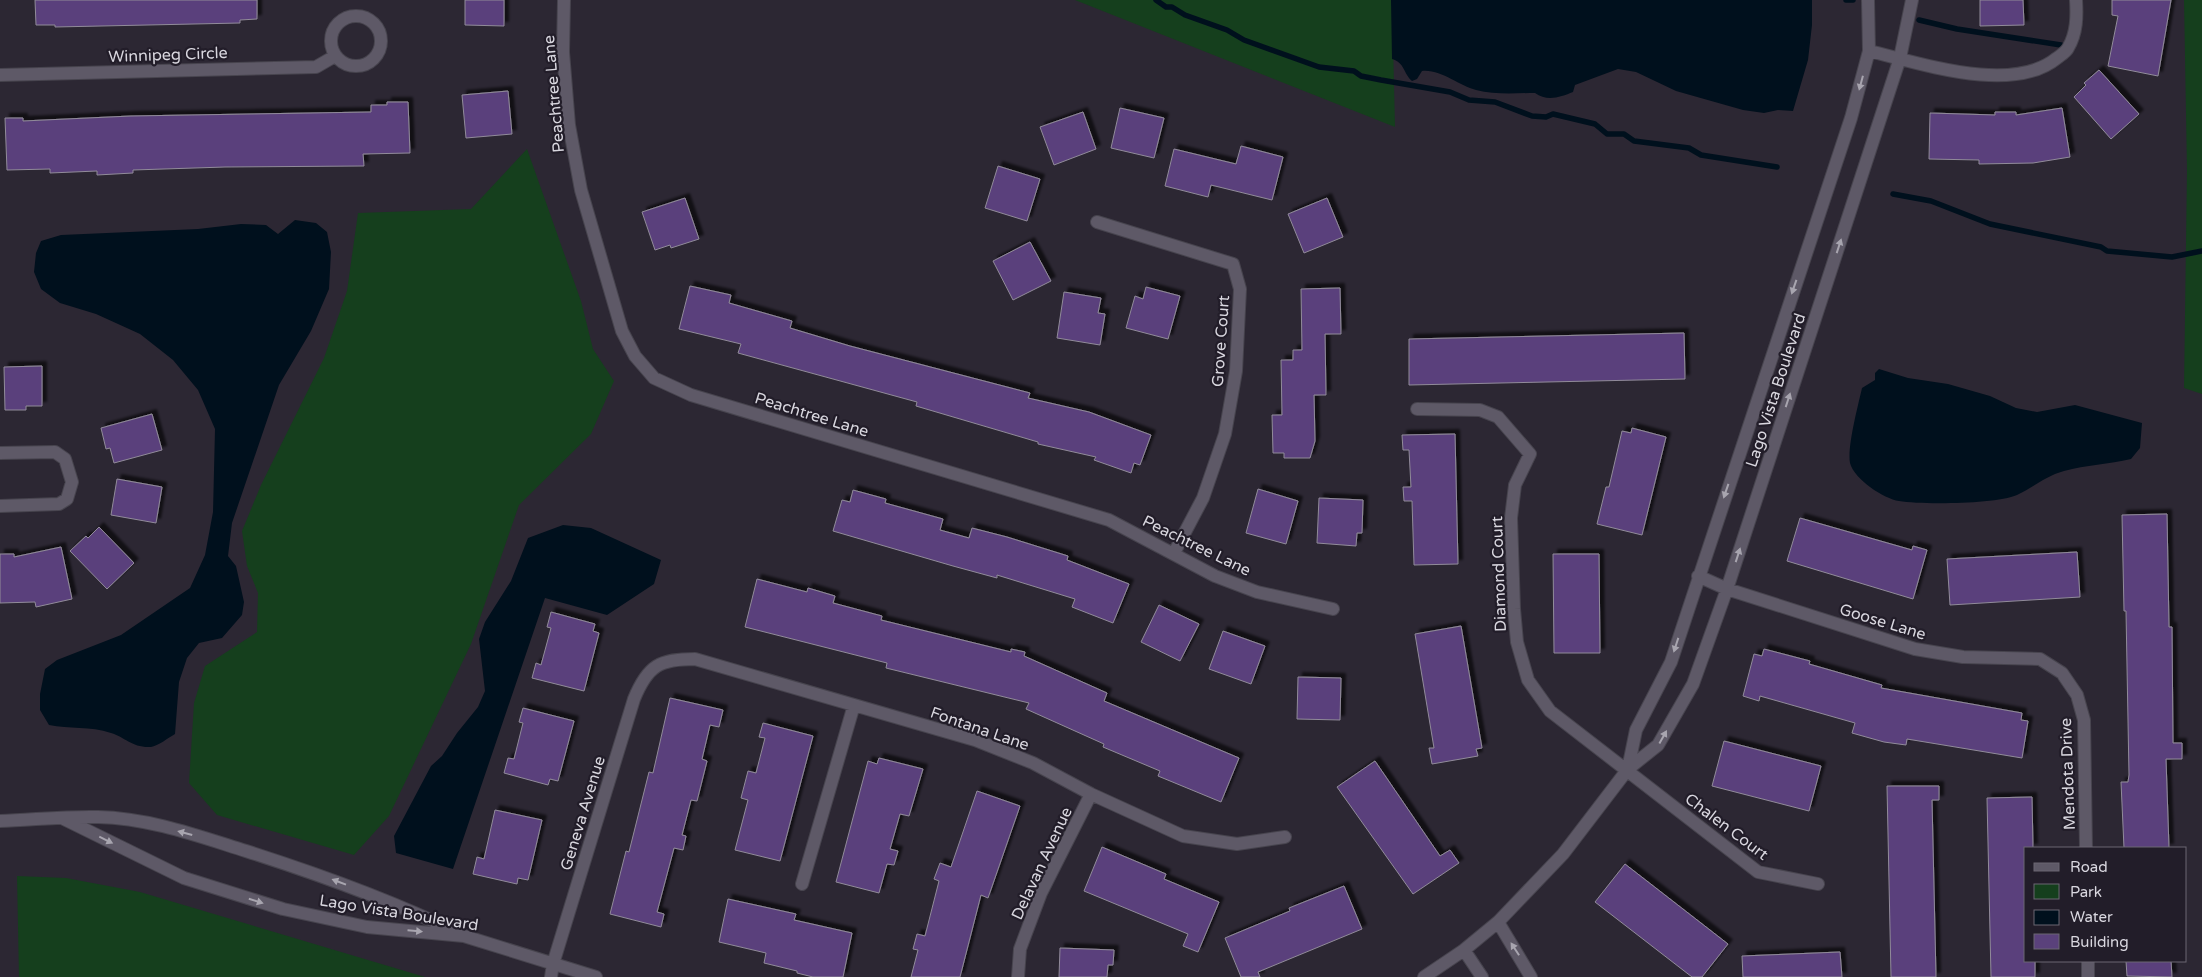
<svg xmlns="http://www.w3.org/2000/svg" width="2202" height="977" viewBox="0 0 2202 977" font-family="'Varela Round',sans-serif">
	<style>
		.green { fill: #153f1d }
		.water { fill: #00101d }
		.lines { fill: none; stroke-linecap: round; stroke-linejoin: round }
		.stream { stroke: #00101d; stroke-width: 5.5 }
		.building { fill: #5a417b; stroke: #918b9a; filter: url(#shadow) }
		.minor-casing { stroke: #47444e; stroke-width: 14 }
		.minor { stroke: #5e5967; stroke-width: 12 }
		.oneway { fill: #a8a5af }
		.labels { text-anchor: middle; stroke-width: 4.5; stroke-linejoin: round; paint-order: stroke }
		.street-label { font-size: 16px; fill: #d9d7df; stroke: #221d29 }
	</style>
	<defs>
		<filter id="shadow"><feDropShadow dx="4.5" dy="-4.5" stdDeviation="1" flood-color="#0009"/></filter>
	</defs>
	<rect width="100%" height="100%" fill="#2c2733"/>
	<path class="green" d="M1075 0H1392L1395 127Z
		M2184 0H2202V394L2184 388 2187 170Z
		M527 149 581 301 593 349 614 381 591 434 519 505 471 644 389 816 354 855 217 815 189 783 194 703 205 666 257 632 258 593 247 566 242 531 261 485 324 358 347 291 358 213 471 209Z
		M17 876 66 878 140 892 425 977H19Z"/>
	<path class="water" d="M1391 0H1812V25L1808 60 1793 111 1778 110 1764 113 1743 110 1676 91 1636 72 1618 69 1575 85 1573 92C1561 97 1547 102 1535 93 1516 93 1495 95 1476 90 1459 86 1441 69 1422 71L1417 79 1412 81C1403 73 1405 63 1392 59Z
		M295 220 316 223 327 232 331 252 329 289 311 331 279 385 232 523 228 556 236 566 244 602 242 615 222 638 199 643 187 658 179 682 175 734C168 738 158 746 151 747 132 748 125 737 111 733 90 726 69 729 49 725L40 710V694L45 669 57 660 121 635 190 588 205 555 213 512 215 429 198 390 173 360 140 334 96 314 60 303 41 289 34 272 36 253 41 241 61 235 198 229 241 224 266 225 278 234Z
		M1879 369 1908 378 1948 384 1990 396 2016 408 2037 412 2075 405 2142 423 2140 448 2131 459C2109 464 2086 465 2064 471 2045 476 2033 488 2017 495 1996 504 1923 505 1899 501 1884 499 1854 479 1850 463 1847 447 1858 406 1862 388L1875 380V373Z
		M563 525 591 528 661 560 654 584 607 615 545 598 453 869 396 853 394 836 431 766 442 756 457 733 478 707 485 691 479 639 485 622 511 581 528 538Z"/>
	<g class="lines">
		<path class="stream" d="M1156 0 1166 7H1172L1185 15 1227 30 1244 40 1319 67 1354 71 1361 76 1381 80 1450 92 1469 100 1495 102 1532 116 1546 117 1553 114 1595 124 1607 134H1624L1634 141 1689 148 1701 155 1777 167
			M1846 0H1853
			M1919 20 1957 29 2061 45
			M1893 194 1931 201 1990 224 2101 247 2107 251 2172 257 2202 251"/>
	</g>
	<path class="building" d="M35 0H257V19L240 20V23L55 27V25H36Z
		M465 0H504V26L465 25Z
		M1980 0H2023L2024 25 1980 26Z
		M2112 0H2171L2158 76 2108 66 2118 16 2112 15Z
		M2099 70 2139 114 2111 139 2074 97 2086 85 2084 83Z
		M508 91 512 134 466 138 462 95Z
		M387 102H408L410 153 363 154 364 166 225 167 133 170V173L97 175V171L50 173V169L7 170 5 118H23V121L131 116 371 112V105H387Z
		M1120 108 1164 118 1154 158 1111 148Z
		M2062 108 2070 157 2033 163 1979 164V160L1929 159 1930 113 1995 115V112H2016V115Z
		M1083 112 1096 149 1054 165 1040 127Z
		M1241 146 1283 157 1272 200 1211 185 1208 197 1165 186 1174 149 1236 164Z
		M998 166 1040 179 1027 221 985 208Z
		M685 198 699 239 671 248 670 245 655 250 642 212Z
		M1327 198 1343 237 1304 253 1288 214Z
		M1030 242 1051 281 1013 300 993 261Z
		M690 286 731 295 729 303 792 321 790 328 850 346 1030 393 1028 398 1089 412 1151 435 1140 465 1134 463 1131 473 1094 460 1096 457 1038 444V442L916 406 917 402 738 353 741 344 679 329Z
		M1146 287 1180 296 1168 339 1126 328 1135 296 1143 299Z
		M1340 288 1341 334H1325L1326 395H1314L1315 441 1310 458H1284V453H1273L1272 415H1282L1281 360H1293V350H1302L1301 289Z
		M1064 292 1101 298 1098 313 1105 314 1100 345 1057 338Z
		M1684 333 1685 379 1409 385V339Z
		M42 366V406H26V410H5L4 367Z
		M152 414 162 450 114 463 110 448 106 449 101 428Z
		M1632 428 1666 437 1642 535 1597 524 1606 487H1609L1622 431 1631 433Z
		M1455 434 1458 564 1414 565 1412 501H1404L1403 487H1411L1409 450H1403L1402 435Z
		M117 479 162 487 156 523 111 515Z
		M1258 489 1298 501 1286 544 1246 533Z
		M853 490 886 499 885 503 943 519 940 530 969 538 972 528 1007 537 1068 556 1067 560 1129 584 1113 623 1072 607 1075 599 997 575V578L953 566 833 531 842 500 850 502Z
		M1319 498 1363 500 1362 533H1357L1356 546 1317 543Z
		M2167 514 2169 627H2172L2173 743H2182V759H2166L2169 848H2124L2121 782H2128L2129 775 2126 611H2124L2122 515Z
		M1800 518 1912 550 1913 546 1927 550 1913 599 1787 561Z
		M99 527 134 563 107 589 70 551 86 536 88 538Z
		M61 547 72 599 36 607 35 602 0 603V554H14V557Z
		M2077 552 2080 597 1950 605 1947 559Z
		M1553 554H1599L1600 653H1554Z
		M757 579 807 592 808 588 835 596 833 603 882 616 881 620 1011 652V649L1025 652 1024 656 1107 693 1104 701 1239 758 1221 802 1158 776 1160 771 1103 747 1104 744 1026 709 1029 703 886 668 887 663 745 627Z
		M1159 605 1199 624 1180 661 1141 642Z
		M551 612 595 624 593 631 599 633 584 691 532 678 536 663 541 665 551 628 547 627Z
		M1461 626 1482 748 1476 749 1478 756 1432 764 1429 748H1434L1415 634Z
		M1223 631 1265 646 1251 684 1209 669Z
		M1764 649 1810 661 1809 664 1882 685 1881 688 2022 713 2021 720 2028 721 2022 758 1907 739 1906 745 1884 742 1852 733 1855 723 1760 696 1759 701 1743 696 1754 654 1762 656Z
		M1298 677 1341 678 1340 720 1297 719Z
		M670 698 723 710 719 727 710 725 702 759 707 761 697 801 691 800 682 835 686 836 683 850 674 848 657 912 664 914 661 927 610 914 626 851 629 852 649 772 653 773Z
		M523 708 574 721 558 781 550 779 548 785 504 773 508 758 514 759 523 723 519 722Z
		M763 723 813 736 780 861 735 850 748 800 741 798 748 771 756 773 765 738 759 737Z
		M1724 741 1821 766 1809 811 1712 786Z
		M879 758 923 769 909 816 900 814 890 849 898 851 894 865 887 864 879 893 836 882 868 761 877 764Z
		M1375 761 1440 856 1450 850 1459 863 1413 894 1337 787Z
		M1887 786H1939V800H1932L1936 977H1891Z
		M977 791 1020 806 988 898 981 895 960 977H911L918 950 913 949 917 934 925 936 939 881 934 879 940 863 951 867Z
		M2032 797 2033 848H2026V961H2035V977H1991L1987 798Z
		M495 810 542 820 528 880 518 878 517 884 473 874 477 857 484 859Z
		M1102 847 1166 874 1164 879 1219 902 1198 952 1183 946 1188 934 1084 891Z
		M1625 864 1728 944 1702 977H1692L1595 902Z
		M1344 886 1362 929 1258 972 1260 977H1241L1225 938 1290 911 1289 908Z
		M728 899 796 914 794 920 852 933 843 977H813L797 973V971L764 963 766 953 719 942Z
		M1060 948 1114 950 1113 965H1108L1107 977H1059Z
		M1840 952 1842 977H1743L1742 956Z
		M2126 961H2171L2172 977 2127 976Z"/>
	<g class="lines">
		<defs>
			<path id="minor" d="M564 0 563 52 569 125 581 190 622 331 635 356 654 378 691 395 1109 520 1215 576 1257 592 1333 609
				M331 41a25 25 0 1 1 50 0a25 25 0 1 1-50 0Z
				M1869 51C1920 63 2012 95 2057 58 2061 55 2066 52 2068 48 2077 33 2077 16 2076 0
				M0 75 316 67 335 56
				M1097 222 1233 264 1240 289 1236 371 1225 434 1203 498 1174 553
				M1417 409 1480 410 1498 417 1530 454 1515 485 1511 518 1514 609 1517 642 1528 680 1550 711 1758 872 1818 884
				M0 453 55 452 65 459 72 482 67 499 59 504 0 506
				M1698 576 1727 589 1915 649 1963 657 2040 659 2062 673 2077 695 2084 720 2086 848
				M1628 769 1636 730 1671 662 1851 118 1869 51 1868 0
				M62 818 184 878 283 909 367 927 464 936 596 977
				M0 821C32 820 66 816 98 817 149 818 198 836 246 851 318 874 389 899 458 933
				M802 884 854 705
				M1498 922 1531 977
				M1464 950 1482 977
				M2088 961V977
				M551 977 553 964 634 699C648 665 660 659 695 659L975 740 1033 763 1091 794 1183 836 1237 844 1285 837
				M1018 977 1020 949 1041 893 1091 794
				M1424 977 1464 950 1498 922 1563 854 1628 769 1658 745 1693 684 1727 589 1900 58 1912 0"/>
		</defs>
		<use href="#minor" class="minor-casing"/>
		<use href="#minor" class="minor"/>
	</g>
	<defs><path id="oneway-solid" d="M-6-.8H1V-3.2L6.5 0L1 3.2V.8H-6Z" transform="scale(1.25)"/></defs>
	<g class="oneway">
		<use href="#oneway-solid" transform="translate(1861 83) rotate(105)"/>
		<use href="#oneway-solid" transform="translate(1839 246) rotate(-72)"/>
		<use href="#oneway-solid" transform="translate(1794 287) rotate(109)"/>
		<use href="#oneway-solid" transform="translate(1788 400) rotate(-72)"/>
		<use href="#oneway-solid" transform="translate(1726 491) rotate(109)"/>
		<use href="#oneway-solid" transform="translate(1738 555) rotate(-72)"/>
		<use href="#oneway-solid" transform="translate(1676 645) rotate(108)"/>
		<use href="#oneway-solid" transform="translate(1663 737) rotate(-61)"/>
		<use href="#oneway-solid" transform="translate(185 833) rotate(-165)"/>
		<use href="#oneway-solid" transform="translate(106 840) rotate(26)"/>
		<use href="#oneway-solid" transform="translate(339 882) rotate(-159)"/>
		<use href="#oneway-solid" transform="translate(256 901) rotate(17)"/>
		<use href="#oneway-solid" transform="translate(415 931) rotate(5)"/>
		<use href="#oneway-solid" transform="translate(1515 949) rotate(-123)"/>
	</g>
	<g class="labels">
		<g class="street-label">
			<text transform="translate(168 54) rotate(-2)" y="6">Winnipeg Circle</text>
			<text transform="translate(553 94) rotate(-95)" y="6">Peachtree Lane</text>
			<text transform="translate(1220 341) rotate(-86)" y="6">Grove Court</text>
			<text transform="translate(1775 390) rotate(-72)" y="6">Lago Vista Boulevard</text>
			<text transform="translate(812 414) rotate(17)" y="6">Peachtree Lane</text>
			<text transform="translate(1197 545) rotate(26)" y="6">Peachtree Lane</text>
			<text transform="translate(1498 574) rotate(-92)" y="6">Diamond Court</text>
			<text transform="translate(1883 621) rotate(17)" y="6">Goose Lane</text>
			<text transform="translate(980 728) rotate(19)" y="6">Fontana Lane</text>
			<text transform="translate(2067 774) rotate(-92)" y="6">Mendota Drive</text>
			<text transform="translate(582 813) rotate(-73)" y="6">Geneva Avenue</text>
			<text transform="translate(1727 826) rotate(37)" y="6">Chalen Court</text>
			<text transform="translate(1041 863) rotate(-65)" y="6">Delavan Avenue</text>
			<text transform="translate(399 912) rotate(9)" y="6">Lago Vista Boulevard</text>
		</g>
	</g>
	<rect x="2024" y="847" width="162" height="115" fill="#221d29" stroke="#6b6772"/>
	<rect x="2034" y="863" width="25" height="8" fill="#5e5967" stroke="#6b6772"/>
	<text x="2070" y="872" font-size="15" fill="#d9d7df">Road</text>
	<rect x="2034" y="884" width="25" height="15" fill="#153f1d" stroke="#6b6772"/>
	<text x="2070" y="897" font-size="15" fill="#d9d7df">Park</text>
	<rect x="2034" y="910" width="25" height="15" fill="#00101d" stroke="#6b6772"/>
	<text x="2070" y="922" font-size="15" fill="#d9d7df">Water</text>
	<rect x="2034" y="934" width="25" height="15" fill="#5a417b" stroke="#6b6772"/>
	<text x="2070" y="947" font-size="15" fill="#d9d7df">Building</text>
</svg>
